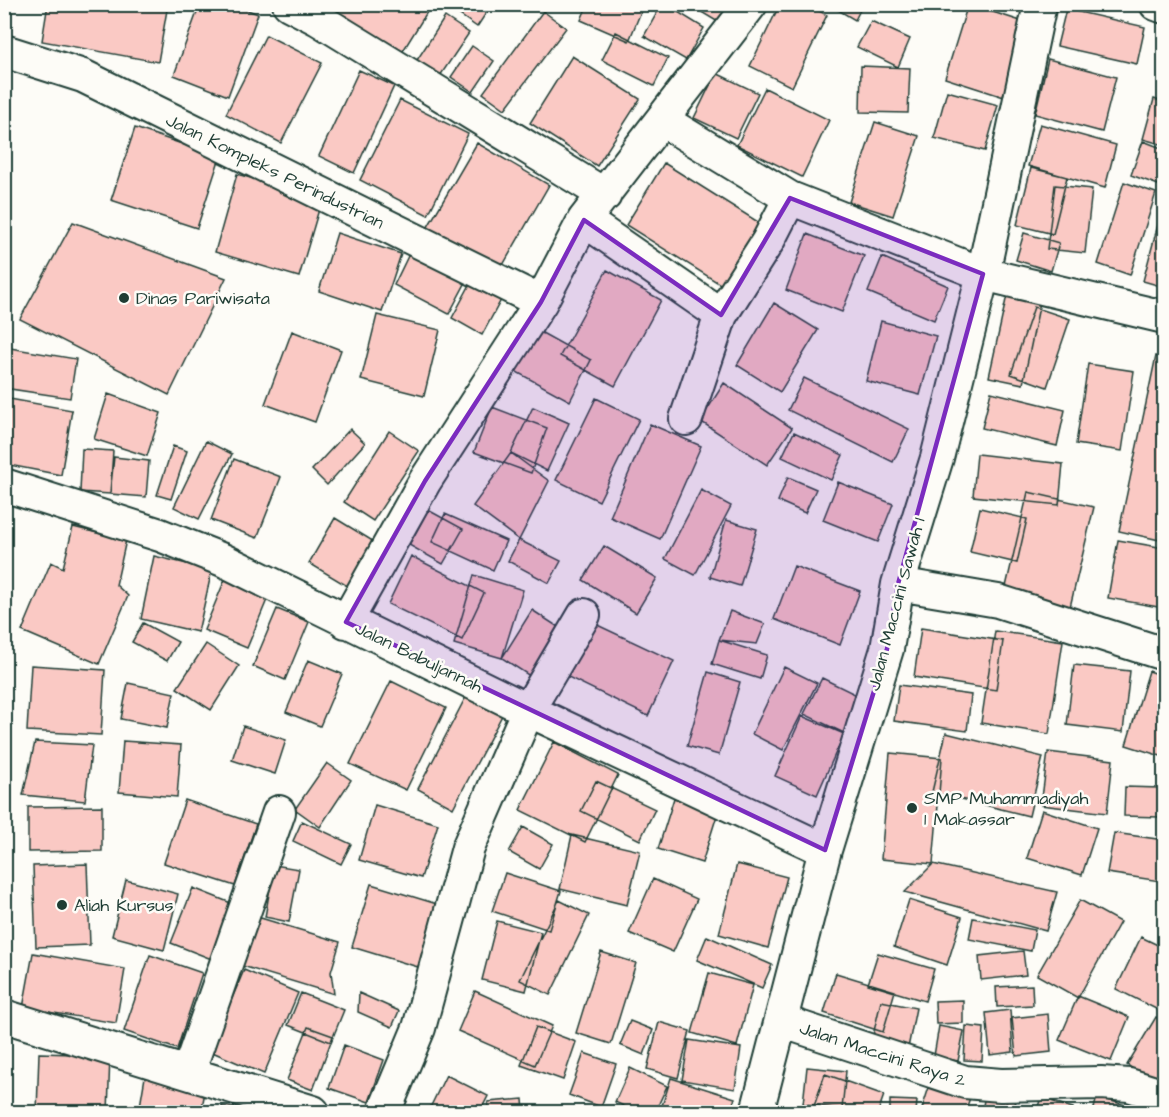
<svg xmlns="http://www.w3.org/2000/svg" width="1169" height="1117" viewBox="0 0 1169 1117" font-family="'Architects Daughter',sans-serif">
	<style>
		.building { fill: #fac9c4; stroke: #1f3d34; stroke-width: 1.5 }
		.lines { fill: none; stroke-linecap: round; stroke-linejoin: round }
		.street-casing { stroke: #1f3d34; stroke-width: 36 }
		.street { stroke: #fdfcf7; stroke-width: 32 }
		.marked { fill: #7b2cbf; fill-opacity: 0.2; stroke: #7b2cbf; stroke-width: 4.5; stroke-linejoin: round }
		.poi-dot { fill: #1f3d34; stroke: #fdfcf7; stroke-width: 2 }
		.labels { text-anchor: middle; stroke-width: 5; stroke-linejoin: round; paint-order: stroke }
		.street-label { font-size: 18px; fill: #1f3d34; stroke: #fdfcf7 }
		.poi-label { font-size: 18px; fill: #1f3d34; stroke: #fdfcf7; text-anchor: start }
	</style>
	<rect width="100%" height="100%" fill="#fdfcf7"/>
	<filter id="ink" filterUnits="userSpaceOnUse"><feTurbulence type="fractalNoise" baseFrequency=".0167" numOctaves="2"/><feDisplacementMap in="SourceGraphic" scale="12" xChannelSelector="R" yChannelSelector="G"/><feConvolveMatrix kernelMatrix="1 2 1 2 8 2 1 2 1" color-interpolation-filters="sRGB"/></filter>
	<g filter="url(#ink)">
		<path class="building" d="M48 4H168L158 62 42 41Z
			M200 4H232L258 14 228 96 174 75Z
			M341 4H432L398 59 333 18Z
			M453 4H492L477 27 450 8Z
			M588 4H644L629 41 581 20Z
			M662 4H665L704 28 686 60 644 36Z
			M688 4H729L718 22Z
			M780 4H806L827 15 792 87 750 66Z
			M828 4H863L855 20Z
			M968 4 1030 24 1007 98 945 78Z
			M1066 9 1145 27 1137 64 1057 46Z
			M543 11 566 28 505 109 483 93Z
			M445 17 469 33 438 79 415 63Z
			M871 21 910 39 898 67 857 47Z
			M616 32 668 58 654 86 602 60Z
			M266 35 322 63 281 143 226 114Z
			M472 46 494 61 473 92 451 77Z
			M572 56 640 99 597 166 530 123Z
			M1048 59 1116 77 1102 132 1035 114Z
			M861 66 910 68 908 113 860 112Z
			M359 70 394 86 354 173 319 156Z
			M716 73 758 93 736 138 694 118Z
			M765 88 829 120 802 177 737 145Z
			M947 91 998 105 985 151 934 138Z
			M1154 99 1164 102V145L1143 139Z
			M400 100 468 134 428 215 360 180Z
			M875 122 919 136 893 216 849 202Z
			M1040 124 1116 145 1105 188 1028 166Z
			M135 128 220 157 197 228 111 200Z
			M1143 141 1164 149V174L1161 186 1131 175Z
			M477 143 549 185 499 272 426 230Z
			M664 163 766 227 728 289 626 225Z
			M1031 168 1067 177 1053 234 1017 225Z
			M237 174 322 199 299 277 215 252Z
			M1124 182 1156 193 1130 275 1098 264Z
			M1055 185 1092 189 1085 253 1047 249Z
			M1164 202V287L1143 281Z
			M73 222 226 278 169 395 20 319Z
			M337 233 401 254 382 312 319 291Z
			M1024 233 1059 243 1051 271 1016 260Z
			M807 234 864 256 842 312 786 290Z
			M410 252 466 282 449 314 394 285Z
			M882 257 948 286 934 320 868 292Z
			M607 270 661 300 615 386 560 356Z
			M472 281 502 298 482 335 452 318Z
			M1007 295 1040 302 1023 384 989 377Z
			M774 303 818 330 780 392 737 365Z
			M1034 307 1070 319 1047 387 1011 374Z
			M377 315 440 330 424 396 361 380Z
			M881 321 936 336 920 395 866 381Z
			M535 329 591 360 570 401 513 370Z
			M292 331 341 350 315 422 265 404Z
			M10 348 76 359 70 398 4 388Z
			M1156 356 1164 358V541L1119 531Z
			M1088 364 1134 371 1122 451 1076 444Z
			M804 378 909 429 893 462 788 410Z
			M724 383 792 428 767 465 700 421Z
			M991 392 1065 410 1057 446 982 428Z
			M108 394 161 413 147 456 94 439Z
			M4 398 72 410 61 475 4 464Z
			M596 398 639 419 599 501 556 480Z
			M492 407 547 428 531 473 474 452Z
			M533 407 569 423 547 471 511 453Z
			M650 424 701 446 660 539 610 517Z
			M350 429 365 443 327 485 312 470Z
			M389 431 419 451 373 521 344 502Z
			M794 432 843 455 831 480 782 457Z
			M206 441 232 454 199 519 174 507Z
			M173 446 187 451 171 499 157 495Z
			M82 449 113 451 110 494 80 492Z
			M511 453 549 481 519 540 473 506Z
			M977 454 1063 464 1059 505 973 496Z
			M114 457 149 461 146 497 110 494Z
			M234 459 281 477 257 538 211 520Z
			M788 477 816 489 805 513 778 501Z
			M838 482 893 504 878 542 823 520Z
			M701 490 731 506 695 575 665 559Z
			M1028 492 1094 507 1070 607 1005 591Z
			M980 508 1027 519 1017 563 970 552Z
			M428 510 463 529 443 564 409 545Z
			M445 514 506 541 493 570 432 542Z
			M335 518 376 543 349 587 309 563Z
			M726 520 757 529 740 586 710 577Z
			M73 527 126 540 116 585 128 596 99 664 22 631 51 562 63 568Z
			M519 540 561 561 549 583 508 561Z
			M1118 540 1164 548V608L1108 598Z
			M604 546 657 578 636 613 583 580Z
			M154 556 212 570 198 632 141 619Z
			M411 556 484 593 462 640 388 604Z
			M794 566 860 591 840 645 774 619Z
			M474 575 523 590 502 658 454 644Z
			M226 577 269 595 247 648 204 630Z
			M277 609 309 622 285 680 253 666Z
			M532 610 569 634 539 682 502 658Z
			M730 611 765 624 757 644 719 640Z
			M591 622 674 661 648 716 566 676Z
			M143 623 178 642 167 661 132 642Z
			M921 628 1003 641 996 690 914 677Z
			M995 631 1063 641 1049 734 981 723Z
			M719 640 767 655 760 679 712 664Z
			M206 644 239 666 211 710 177 688Z
			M308 660 342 674 320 726 286 712Z
			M31 665 105 670 101 735 27 731Z
			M1074 665 1130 671 1123 732 1067 725Z
			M784 667 817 683 783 750 752 734Z
			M1149 671 1164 676V757L1126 745Z
			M708 672 740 682 719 755 687 746Z
			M822 678 861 697 844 733 804 714Z
			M391 681 446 708 406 790 350 764Z
			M128 683 174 693 167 728 121 719Z
			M472 685 508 704 453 808 418 789Z
			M899 685 971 695 967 731 894 721Z
			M802 716 844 734 817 795 775 776Z
			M243 726 286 740 275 774 232 760Z
			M946 733 1043 757 1029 816 932 792Z
			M123 741 181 745 177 797 119 792Z
			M35 742 92 745 85 801 23 795Z
			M554 742 618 775 585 842 520 810Z
			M1048 752 1113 760 1107 813 1041 805Z
			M890 753 942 758 933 864 881 859Z
			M327 763 351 780 320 827 295 809Z
			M596 781 655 809 640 840 581 811Z
			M1125 787 1160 788 1159 817 1124 816Z
			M674 798 718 812 702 863 658 849Z
			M185 800 256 824 235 886 164 863Z
			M375 805 438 824 421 878 359 860Z
			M102 806V851L28 852V807Z
			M1042 810 1097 828 1082 875 1027 858Z
			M302 821 351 844 341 864 293 841Z
			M523 827 553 844 539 869 509 852Z
			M1114 833 1164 840V855L1160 881 1107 873Z
			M572 835 640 851 627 905 560 889Z
			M87 864 90 945 36 947 33 866Z
			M737 864 787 877 768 948 719 934Z
			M933 864 1057 892 1046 931 905 892Z
			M274 865 299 869 289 922 265 917Z
			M505 873 561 891 549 930 492 911Z
			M653 879 697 899 673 952 629 933Z
			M126 880 178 894 164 950 112 936Z
			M371 884 437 904 418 967 352 947Z
			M193 888 241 907 219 962 171 943Z
			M559 900 589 915 550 995 520 980Z
			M909 900 962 917 947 965 894 947Z
			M1080 900 1120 922 1078 998 1037 975Z
			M254 916 340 942 331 972 334 994 239 965Z
			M973 918 1035 930 1031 951 969 939Z
			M497 921 541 932 526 991 482 980Z
			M707 936 772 965 762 988 697 960Z
			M1141 937 1164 948V1013L1116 989Z
			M1023 951 1026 975 981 980 979 956Z
			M601 952 636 963 611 1044 576 1033Z
			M33 953 125 969 116 1023 23 1008Z
			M878 953 934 969 925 1001 868 984Z
			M150 955 202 973 177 1049 124 1031Z
			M244 970 298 993 264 1074 210 1051Z
			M709 973 753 985 737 1046 692 1033Z
			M836 973 895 991 883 1032 824 1013Z
			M1032 985 1033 1005 997 1007 996 987Z
			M475 991 552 1026 535 1065 458 1031Z
			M301 993 344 1010 331 1042 288 1025Z
			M359 993 399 1011 392 1027 358 1012Z
			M1078 996 1129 1017 1111 1061 1059 1040Z
			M963 1000V1023L936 1024 935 1001Z
			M881 1001 916 1008 907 1053 871 1044Z
			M1010 1010 1013 1052 990 1055 986 1013Z
			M1048 1014 1051 1052 1016 1056 1012 1018Z
			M1156 1017 1164 1022V1088L1127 1065Z
			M630 1021 653 1030 644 1055 620 1045Z
			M659 1022 690 1031 678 1078 647 1069Z
			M939 1026 964 1031 958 1061 934 1056Z
			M966 1026 984 1028 982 1061 964 1060Z
			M308 1027 333 1036 313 1090 287 1080Z
			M536 1027 576 1042 563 1080 521 1065Z
			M689 1040 741 1048 735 1089 682 1080Z
			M344 1045 384 1060 369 1102 329 1088Z
			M39 1053 110 1055 108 1112H37Z
			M584 1053 616 1064 601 1107 569 1095Z
			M807 1067 846 1071 842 1109 803 1104Z
			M630 1068 667 1086 655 1112H636L615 1102Z
			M146 1071 207 1082 201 1112H139Z
			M825 1074 884 1095 878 1112H812Z
			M446 1075 488 1096 480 1112H428Z
			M671 1078 735 1098 730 1112H660Z
			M931 1081 971 1095 965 1112H921Z
			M985 1094 1016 1099 1014 1112H982Z
			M1097 1097 1146 1111V1112H1093Z
			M1041 1098 1073 1108 1071 1112H1036Z
			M523 1099 524 1112H489L488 1102Z
			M890 1100 917 1101 916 1112H890Z
			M222 1106 263 1112H221Z"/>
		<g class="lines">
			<defs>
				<path id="street" d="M289 4 318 19 605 195
					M1156 4 1164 7
					M4 51 83 76 541 302
					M662 120 790 198 983 274 1040 4
					M584 220 721 315 768 241 790 198
					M686 419 721 315
					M4 485 160 535 223 560 528 710 825 850
					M898 584 998 601 1164 654
					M346 622 425 481 541 302 584 220 751 4
					M4 1016 313 1112
					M781 1021 965 1082 1001 1085 1101 1083 1129 1085 1164 1096
					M188 1073 279 812
					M384 1112 419 1028 468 848 528 710 584 615
					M757 1112 825 850 887 649 898 584 937 458 983 274 1164 317"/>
			</defs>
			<use href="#street" class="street-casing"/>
			<use href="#street" class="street"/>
		</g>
	</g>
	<path class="marked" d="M790 198 983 274 898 584 887 649 825 850 346 622 425 481 541 302 584 220 721 315Z"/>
	<g class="poi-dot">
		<circle cx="124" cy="298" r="6"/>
		<circle cx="912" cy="808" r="6"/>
		<circle cx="62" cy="905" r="6"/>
	</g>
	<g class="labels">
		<g class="street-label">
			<text transform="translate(275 171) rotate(26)" y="6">Jalan Kompleks Perindustrian</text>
			<text transform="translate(896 604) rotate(-75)" y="6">Jalan Maccini Sawah 1</text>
			<text transform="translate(419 657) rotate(26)" y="6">Jalan Babuljannah</text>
			<text transform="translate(883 1054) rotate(18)" y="6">Jalan Maccini Raya 2</text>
		</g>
		<g class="poi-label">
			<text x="136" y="304">Dinas Pariwisata</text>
			<text x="924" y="804">SMP Muhammadiyah<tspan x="924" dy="21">1 Makassar</tspan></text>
			<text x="74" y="911">Aliah Kursus</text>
		</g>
	</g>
	<rect width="1169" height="1117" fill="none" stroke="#fdfcf7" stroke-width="24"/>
	<rect x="12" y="12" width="1145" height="1093" fill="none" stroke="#1f3d34" stroke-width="2" filter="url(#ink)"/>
</svg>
